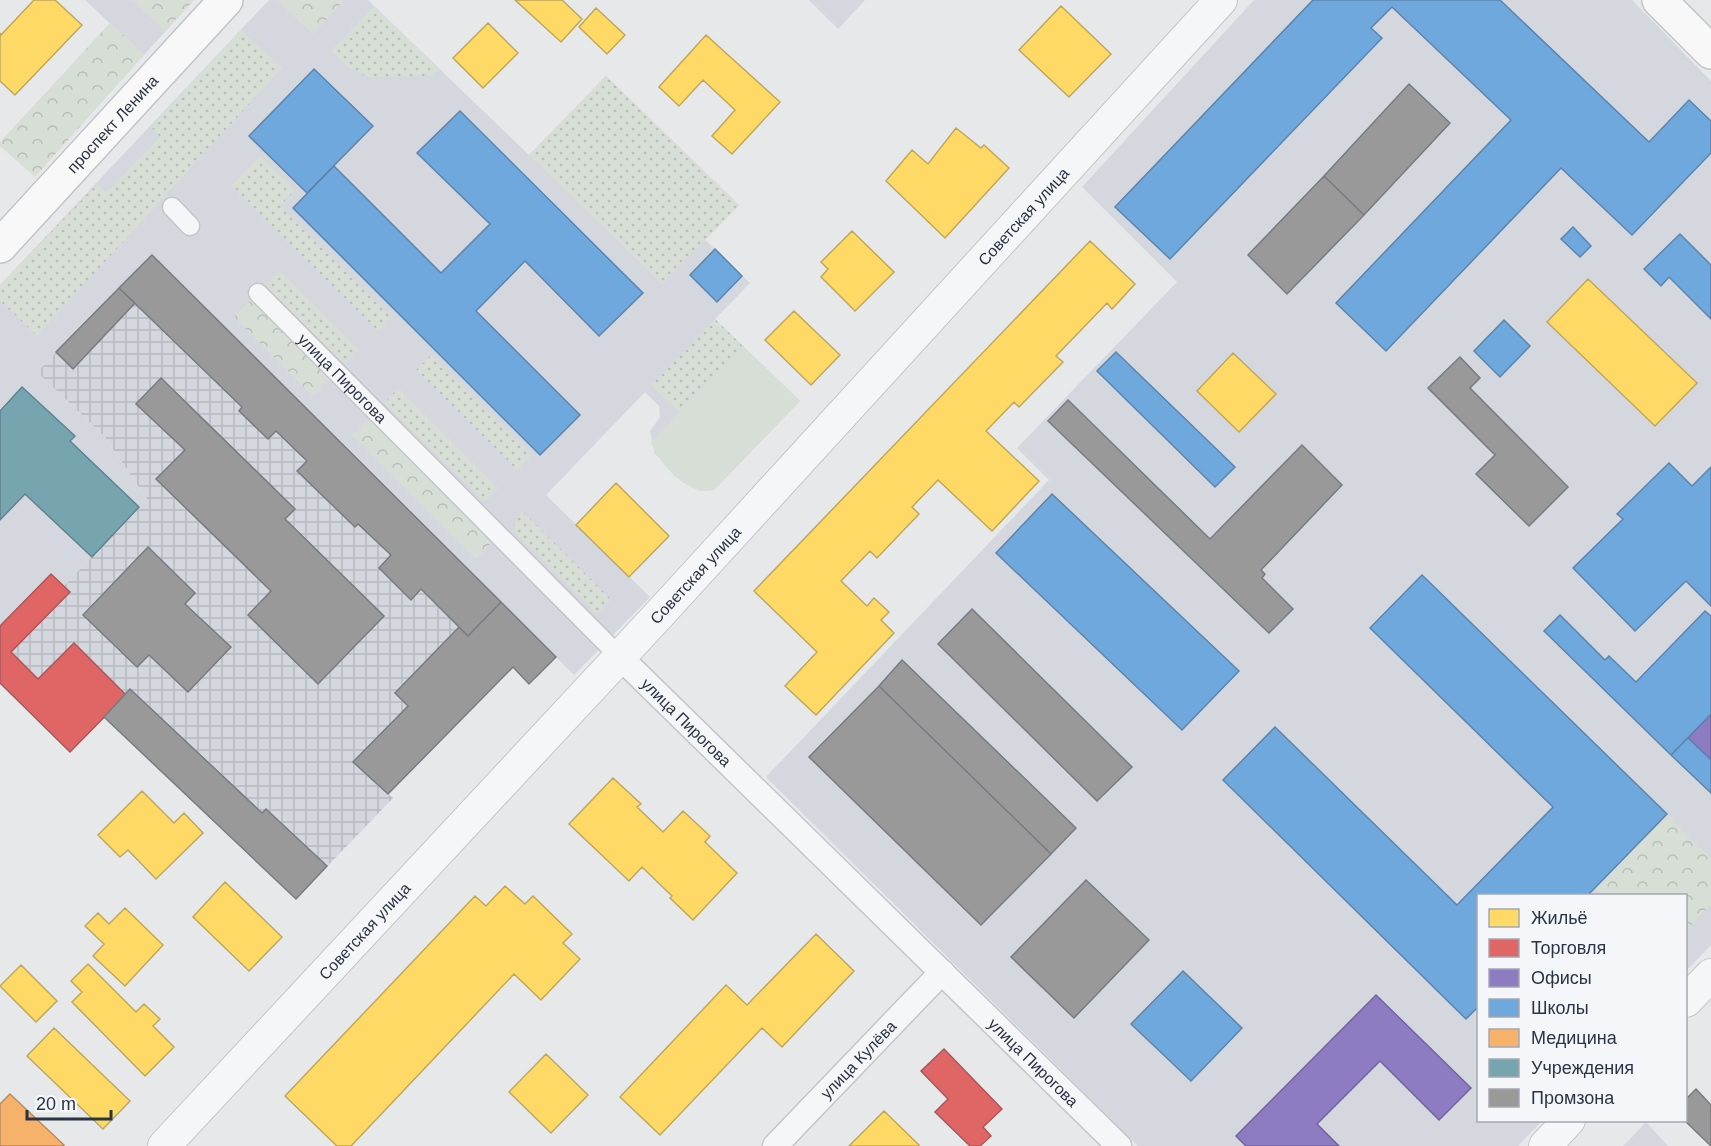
<svg xmlns="http://www.w3.org/2000/svg" width="1711" height="1146" viewBox="0 0 1711 1146" font-family="Helvetica,sans-serif">
	<style>
		.built { fill: #d4d7dd }
		.industrial { fill: url(#industrial-grid) }
		.green { fill: url(#green-dots) }
		.forest { fill: url(#forest-crowns) }
		.pitch { fill: #d6ded6 }
		.homes { fill: #ffd966; stroke: #bfa85c; stroke-width: 1.5 }
		.shops { fill: #e06666; stroke: #aa575c; stroke-width: 1.5 }
		.offices { fill: #8e7cc3; stroke: #70669d; stroke-width: 1.5 }
		.schools { fill: #6fa8dc; stroke: #5b85af; stroke-width: 1.5 }
		.health { fill: #f6b26b; stroke: #b98c60; stroke-width: 1.5 }
		.public { fill: #76a5af; stroke: #60838f; stroke-width: 1.5 }
		.industry { fill: #999; stroke: #787b80; stroke-width: 1.5 }
		.lines { fill: none; stroke-linecap: round; stroke-linejoin: round }
		.pedestrian-casing { stroke: #c4c6c8; stroke-width: 21 }
		.minor-casing { stroke: #c4c6c8; stroke-width: 27 }
		.tertiary-casing { stroke: #c4c6c8; stroke-width: 34 }
		.secondary-casing { stroke: #c4c6c8; stroke-width: 36 }
		.primary-casing { stroke: #c2c5c8; stroke-width: 36 }
		.pedestrian { stroke: #f5f6f7; stroke-width: 18 }
		.minor { stroke: #f5f6f7; stroke-width: 24 }
		.tertiary { stroke: #f5f6f7; stroke-width: 32 }
		.secondary { stroke: #f8f8f8; stroke-width: 33 }
		.primary { stroke: #f8f8f8; stroke-width: 33 }
		.labels { text-anchor: middle; stroke-width: 6; stroke-linejoin: round; paint-order: stroke }
		.street-label { font-size: 16px; fill: #2b3445; stroke: #f4f6f9 }
	</style>
	<defs>
		<pattern id="industrial-grid" width="8" height="8" patternUnits="userSpaceOnUse" patternTransform="scale(1.5)"><rect width="8" height="8" fill="#d4d7dd"/><path d="M0 4h8M4 0v8" fill="none" stroke="#b6b9bf"/></pattern>
		<pattern id="green-dots" width="8" height="8" patternUnits="userSpaceOnUse" patternTransform="scale(1.5)"><rect width="8" height="8" fill="#d6ded6"/><path d="M2 2h.1M6 6h.1" fill="none" stroke="#b8bfb9" stroke-width="1.8" stroke-linecap="round"/></pattern>
		<pattern id="forest-crowns" width="20" height="18" patternUnits="userSpaceOnUse" patternTransform="scale(1.5)"><rect width="20" height="18" fill="#d6ded6"/><path d="M2 6a3 3 0 1 1 6 0M12 15a3 3 0 1 1 6 0" fill="none" stroke="#b8bfb9"/></pattern>
	</defs>
	<rect width="100%" height="100%" fill="#e6e8ea"/>
	<path class="built" d="M85 0H194L144 55Z
		M269 0H368L529 155 606 76 739 205 705 240 750 283 715 319 800 401 714 490 700 491 685 482 655 454 650 431 660 417 659 406 645 392 546 495 650 597 574 675 152 255 37 372 105 437 147 499 64 586 51 574 0 626V285Z
		M809 0H865L838 29Z
		M1254 0H1632L1711 81V945L1686 971V896H1478V1120L1542 1121 1518 1146H1138L766 777 1049 480 1017 448 1177 282 1082 187Z
		M1646 1122 1668 1146H1623L1632 1137Z"/>
	<path class="industrial" d="M152 255 556 657 529 684 513 667 388 794 393 798 296 899 104 717 70 752 0 683V626L51 574 64 586 147 499 105 437 37 372Z"/>
	<path class="green" d="M374 6 439 69 432 76 368 77 348 67 331 51Z
		M241 30 282 68 37 336 0 301V285L97 184 107 192 160 137 151 127Z
		M606 76 739 205 662 284 529 155Z
		M260 156 295 190 280 206 392 317 378 331 231 186Z
		M280 271 359 350 345 364 266 285Z
		M715 319 743 346 679 412 651 385Z
		M431 355 532 455 517 470 416 370Z
		M398 388 498 488 484 502 384 403Z
		M522 511 611 599 597 614 517 535C511 525 515 519 522 511Z"/>
	<path class="forest" d="M131 0H194L165 31Z
		M276 0H344L313 34Z
		M110 23 144 55 35 177 0 146V142Z
		M251 300 330 379 313 396 234 317Z
		M369 418 493 541 476 559 352 435Z
		M1667 814 1711 858V905L1686 931V896L1601 895 1594 888Z"/>
	<path class="pitch" d="M743 346 800 401 714 490C710 490 703 492 699 490 679 485 658 461 651 442Z"/>
	<path class="homes" d="M34 0H55L82 25 15 95 0 81V33L1 35Z
		M515 0H562L582 19 561 42Z
		M1061 6 1111 54 1069 97 1019 50Z
		M596 8 625 35 607 54 579 27Z
		M488 23 518 53 483 88 453 58Z
		M706 35 780 102 732 154 712 136 735 110 703 80 679 106 659 87Z
		M956 128 981 148 984 145 1009 168 945 238 886 181 912 150 928 164Z
		M852 231 894 272 855 311 821 277 828 269 821 262Z
		M1090 241 1135 284 1112 309 1107 303 1056 356 1063 362 1019 407 1014 402 986 431 1039 481 992 531 938 480 912 507 919 514 877 558 870 551 841 581 867 606 874 598 889 612 881 620 894 633 816 715 785 686 817 652 754 591Z
		M1588 279 1697 383 1655 426 1547 322Z
		M794 311 840 355 811 385 765 340Z
		M1233 353 1276 394 1239 432 1197 391Z
		M616 483 669 536 629 577 576 525Z
		M613 778 641 804 637 807 663 832 683 811 710 836 705 842 737 873 693 920 670 898 672 896 642 867 629 881 569 824Z
		M142 791 174 823 184 813 203 833 156 879 128 850 120 857 98 835Z
		M225 882 282 937 249 971 193 917Z
		M505 886 525 904 533 896 572 934 563 943 580 959 541 1000 514 974 351 1146H337L285 1096 475 896 486 906Z
		M125 908 163 945 125 986 93 956 104 944 85 926 98 913 109 924Z
		M816 934 854 971 782 1047 762 1028 660 1135 620 1097 726 985 747 1005Z
		M88 964 136 1012 144 1004 160 1019 153 1026 174 1047 145 1076 72 1002 82 992 71 981Z
		M21 965 57 1001 36 1022 0 986Z
		M54 1028 130 1101 103 1129 27 1056Z
		M546 1054 588 1095 551 1133 509 1092Z
		M884 1111 919 1145 918 1146H849Z"/>
	<path class="shops" d="M51 574 70 592 11 652 38 679 74 643 126 695 70 752 0 683V626Z
		M944 1049 1002 1109 983 1127 991 1136 980 1146H970L935 1112 948 1099 921 1071Z"/>
	<path class="offices" d="M1711 714V760L1688 738Z
		M1376 995 1471 1088 1439 1120 1380 1061 1317 1124 1339 1146H1246L1236 1136Z"/>
	<path class="schools" d="M1313 0H1500L1649 142 1689 100 1711 121V153L1632 235 1561 168 1386 351 1336 303 1511 120 1392 7 1371 28 1382 38 1170 259 1115 207Z
		M314 69 373 126 307 193 249 136Z
		M460 111 643 293 599 336 525 261 476 311 580 415 540 455 293 208 334 166 441 273 490 224 417 153Z
		M1573 227 1591 246 1580 257 1561 239Z
		M1680 234 1711 265V319L1669 277 1661 286 1644 269Z
		M715 249 742 276 717 302 690 275Z
		M1504 320 1530 346 1500 377 1474 351Z
		M1116 352 1235 467 1215 487 1097 371Z
		M1669 463 1692 486 1711 467V606L1686 581 1635 631 1573 568 1623 519 1617 514Z
		M1052 494 1239 671 1182 730 996 553Z
		M1422 575 1667 814 1587 896H1478V1007L1466 1019 1223 780 1275 727 1457 905 1553 807 1370 628Z
		M1705 611 1711 616V714L1671 755 1544 631 1560 615 1605 660 1609 656 1636 682Z
		M1688 738 1711 760V793L1671 755Z
		M1183 971 1242 1028 1191 1081 1131 1024Z"/>
	<path class="health" d="M10 1094 64 1145 62 1146H0V1104Z"/>
	<path class="public" d="M22 387 75 436 70 441 139 507 92 557 25 494 0 520V411Z"/>
	<path class="industry" d="M1409 84 1450 123 1364 215 1324 176Z
		M1324 176 1364 215 1287 294 1248 255Z
		M152 255 501 602 468 636 421 589 411 600 379 568 391 555 358 524 355 527 297 471 307 461 276 431 268 439 239 411 242 407 119 288Z
		M119 288 135 303 73 369 56 352Z
		M1460 357 1480 378 1470 388 1568 487 1529 526 1476 474 1495 455 1428 388Z
		M161 378 295 509 285 519 384 616 318 684 248 615 271 591 156 479 185 450 136 404Z
		M1068 400 1210 539 1302 445 1342 485 1261 570 1265 574 1262 578 1293 609 1269 633 1048 421Z
		M148 547 195 593 185 604 231 647 188 692 149 655 137 667 83 615Z
		M501 602 556 657 529 684 513 667 388 794 353 762 408 706 395 693 459 627 468 636Z
		M972 609 1132 767 1097 801 938 644Z
		M902 660 1076 828 1051 854 879 686Z
		M879 686 1051 854 981 925 809 757Z
		M130 689 262 813 266 809 327 866 296 899 104 717Z
		M1086 880 1149 940 1074 1018 1011 957Z
		M1696 1089 1711 1105V1146L1684 1120 1686 1099Z"/>
	<g class="lines">
		<defs>
			<g id="pedestrian">
				<path d="M172 207 190 226"/>
				<path id="s1" d="M258 293 620 657"/>
			</g>
			<g id="minor">
				<path id="s2" d="M620 657 1119 1146"/>
				<path id="s3" d="M775 1146 942 972"/>
			</g>
			<g id="tertiary">
				<path d="M1686 1001 1711 975"/>
				<path id="s4" d="M164 1146 655 619 1221 0"/>
				<path d="M1545 1146 1569 1120"/>
			</g>
			<path id="secondary" d="M1659 0 1711 52"/>
			<g id="primary">
				<path id="s5" d="M0 246 226 0"/>
			</g>
		</defs>
		<use href="#pedestrian" class="pedestrian-casing"/>
		<use href="#minor" class="minor-casing"/>
		<use href="#tertiary" class="tertiary-casing"/>
		<use href="#secondary" class="secondary-casing"/>
		<use href="#primary" class="primary-casing"/>
		<use href="#pedestrian" class="pedestrian"/>
		<use href="#minor" class="minor"/>
		<use href="#tertiary" class="tertiary"/>
		<use href="#secondary" class="secondary"/>
		<use href="#primary" class="primary"/>
	</g>
	<g class="labels">
		<g class="street-label">
			<text dy="6" stroke="none"><textPath href="#s5" startOffset="166">проспект Ленина</textPath></text>
			<text dy="6" stroke="none"><textPath href="#s4" startOffset="1266">Советская улица</textPath></text>
			<text dy="6" stroke="none"><textPath href="#s1" startOffset="120">улица Пирогова</textPath></text>
			<text dy="6" stroke="none"><textPath href="#s4" startOffset="780">Советская улица</textPath></text>
			<text dy="6" stroke="none"><textPath href="#s2" startOffset="93">улица Пирогова</textPath></text>
			<text dy="6" stroke="none"><textPath href="#s4" startOffset="294">Советская улица</textPath></text>
			<text dy="6" stroke="none"><textPath href="#s3" startOffset="120">улица Кулёва</textPath></text>
			<text dy="6" stroke="none"><textPath href="#s2" startOffset="579">улица Пирогова</textPath></text>
		</g>
	</g>
	<rect x="1477" y="894" width="210" height="228" fill="#f4f6f9" stroke="#a4a8b1" stroke-width="1.5"/>
	<rect x="1489" y="909" width="30" height="18" fill="#ffd966" stroke="#a4a8b1" stroke-width="1.5"/>
	<text x="1531" y="924" font-size="18" fill="#2b3445">Жильё</text>
	<rect x="1489" y="939" width="30" height="18" fill="#e06666" stroke="#a4a8b1" stroke-width="1.5"/>
	<text x="1531" y="954" font-size="18" fill="#2b3445">Торговля</text>
	<rect x="1489" y="969" width="30" height="18" fill="#8e7cc3" stroke="#a4a8b1" stroke-width="1.5"/>
	<text x="1531" y="984" font-size="18" fill="#2b3445">Офисы</text>
	<rect x="1489" y="999" width="30" height="18" fill="#6fa8dc" stroke="#a4a8b1" stroke-width="1.5"/>
	<text x="1531" y="1014" font-size="18" fill="#2b3445">Школы</text>
	<rect x="1489" y="1029" width="30" height="18" fill="#f6b26b" stroke="#a4a8b1" stroke-width="1.5"/>
	<text x="1531" y="1044" font-size="18" fill="#2b3445">Медицина</text>
	<rect x="1489" y="1059" width="30" height="18" fill="#76a5af" stroke="#a4a8b1" stroke-width="1.5"/>
	<text x="1531" y="1074" font-size="18" fill="#2b3445">Учреждения</text>
	<rect x="1489" y="1089" width="30" height="18" fill="#999999" stroke="#a4a8b1" stroke-width="1.5"/>
	<text x="1531" y="1104" font-size="18" fill="#2b3445">Промзона</text>
	<path d="M27 1110v9h84v-9" fill="none" stroke="#2b3445" stroke-width="3"/>
	<text x="36" y="1110" font-size="18" fill="#2b3445" stroke="#f4f6f9" stroke-width="4.5" paint-order="stroke">20 m</text>
</svg>
